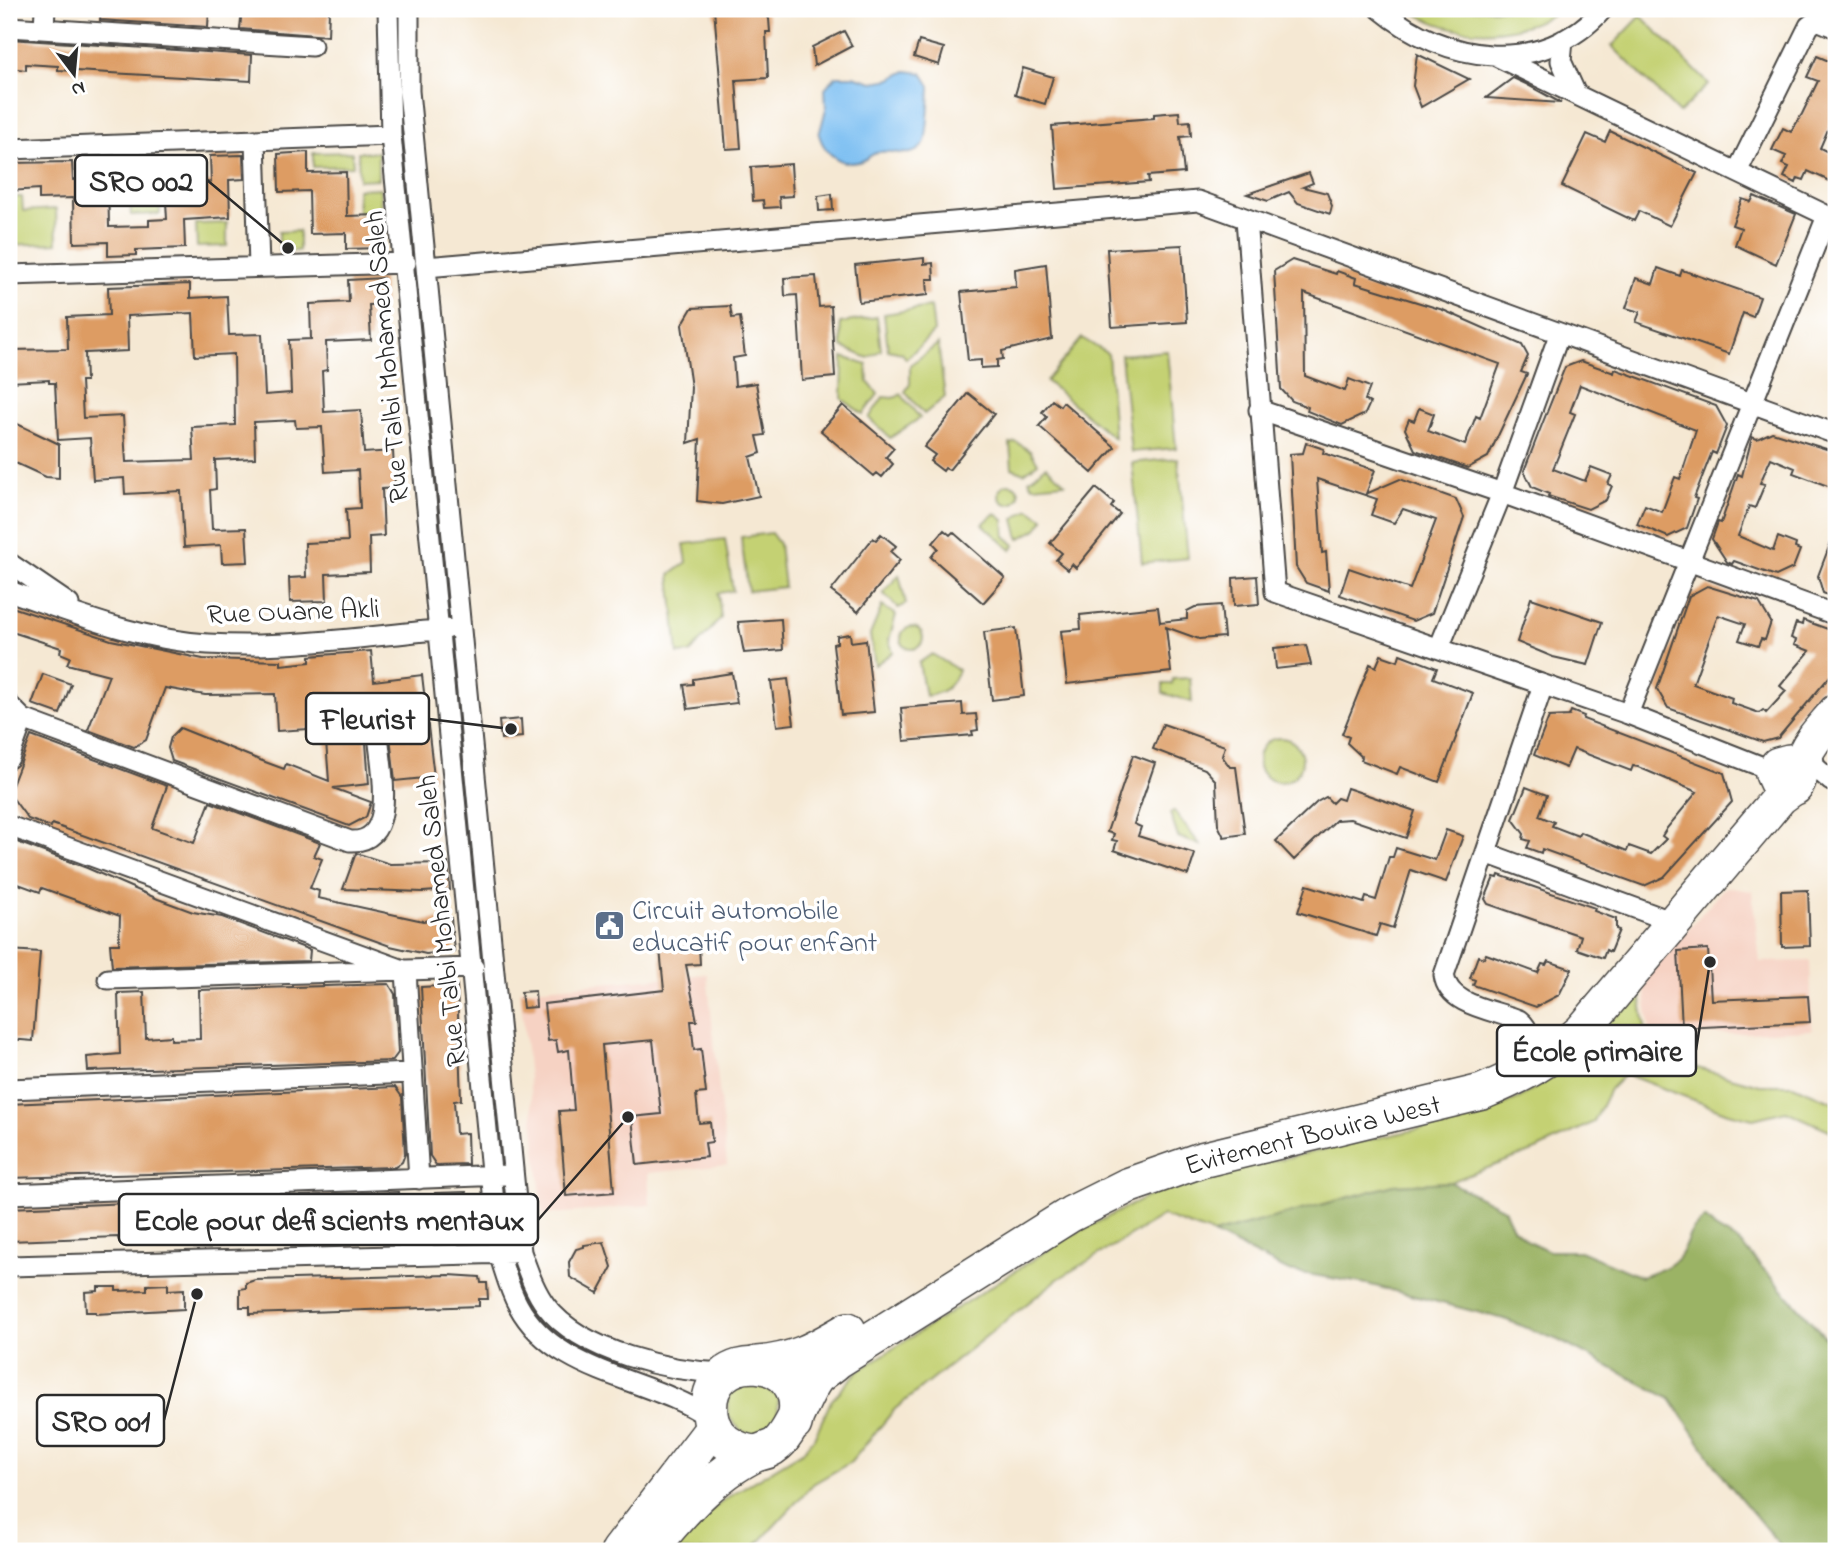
<svg xmlns="http://www.w3.org/2000/svg" width="1845" height="1560" viewBox="0 0 1845 1560" font-family="'Indie Flower',sans-serif">
	<style>
		.built { fill: #f6d2c3 }
		.green { fill: #c4d173; stroke: #787e4f; stroke-width: 2 }
		.forest { fill: #9bb365; stroke: #636f48; stroke-width: 2 }
		.water { fill: #7dbff2; stroke: #54758e; stroke-width: 2 }
		.building { fill: #dd9c63; fill-rule: evenodd }
		.lines { fill: none; stroke-linecap: round; stroke-linejoin: round }
		.street-casing { stroke: #494744; stroke-width: 23 }
		.highway-casing { stroke: #494744; stroke-width: 38 }
		.street { stroke: #fff; stroke-width: 19 }
		.highway { stroke: #fff; stroke-width: 35 }
		.labels { text-anchor: middle; stroke-width: 7; stroke-linejoin: round; paint-order: stroke }
		.street-label { font-size: 28px; fill: #2b2b2b; stroke: #fff }
		.service-label { font-size: 28px; fill: #4e5e75; stroke: #fff; text-anchor: start }
		.leader { fill: none; stroke: #2b2b2b; stroke-width: 2.5 }
		.callout-dot { fill: #2b2b2b; stroke: #fff; stroke-width: 2.5 }
		.callout { fill: #fff; stroke: #2b2b2b; stroke-width: 2.5 }
		.callout-label { font-size: 30px; text-anchor: middle; font-weight: bold; fill: #2b2b2b }
	</style>
	<rect width="100%" height="100%" fill="#fff"/>
	<filter id="ink" filterUnits="userSpaceOnUse"><feTurbulence type="fractalNoise" baseFrequency=".0143" numOctaves="2"/><feDisplacementMap in="SourceGraphic" scale="14" xChannelSelector="R" yChannelSelector="G"/><feConvolveMatrix kernelMatrix="1 2 1 2 8 2 1 2 1" color-interpolation-filters="sRGB"/></filter>
	<filter id="wash" filterUnits="userSpaceOnUse"><feTurbulence type="fractalNoise" baseFrequency=".00686" numOctaves="4" result="noise"/><feDisplacementMap in="SourceGraphic" scale="28" xChannelSelector="R" yChannelSelector="G"/><feGaussianBlur stdDeviation="1.57" result="paint"/><feColorMatrix in="noise" values="0 0 0 0 0 0 0 0 0 0 0 0 0 0 0 0 0 1.4 0 .05"/><feComposite in="paint" operator="in"/></filter>
	<g filter="url(#wash)">
		<rect width="100%" height="100%" fill="#f5e8d3"/>
		<path class="built" d="M1725 887 1752 891 1760 962 1810 961 1812 1030 1699 1035 1650 1031 1643 981Z
			M707 974 727 1165 648 1173 650 1205 543 1215 520 990Z"/>
		<path class="green" d="M1408 9H1563C1515 38 1456 40 1408 9Z
			M1641 16 1709 84 1679 113 1612 46Z
			M352 152 353 166 313 167V153Z
			M358 152H378V179L359 180Z
			M164 161 165 181 159 183 160 214 131 215 129 175 145 174 144 162Z
			M380 188 381 212H358L357 189Z
			M13 197H22L23 211 56 209 57 243 9 245V232H14Z
			M227 223V246L197 247 196 224Z
			M299 231V251H279V232Z
			M931 307 934 332 906 359 902 353 888 350 884 314Z
			M877 317 881 350 868 358 842 347 840 323Z
			M1082 338 1108 354 1114 438 1046 381Z
			M938 344 945 397 924 414 905 392 910 384V365Z
			M1167 351 1176 448 1131 452 1121 355Z
			M843 357 867 365 868 382 878 394 863 414 842 399Z
			M901 394 920 418 890 438 869 418 883 397 893 398Z
			M1016 442 1030 451 1038 463 1024 473 1012 468 1010 444Z
			M1178 458 1188 558 1142 563 1132 463Z
			M1046 466 1065 483 1033 486 1029 480Z
			M999 494a10 10 0 1 1 20 0a10 10 0 1 1-20 0Z
			M1029 509 1044 519 1037 529 1019 539 1014 519Z
			M995 513 1004 520 1005 536 1015 545 1011 550 983 524Z
			M771 533 779 544 784 587 748 591 741 537Z
			M725 539 733 591 718 593 721 618 690 653 678 654 670 575 687 562 684 544Z
			M899 575 906 604 898 608 883 593Z
			M882 606 896 615 889 640 893 652 875 665 870 635Z
			M901 638a11 11 0 1 1 22 0a11 11 0 1 1-22 0Z
			M932 654 958 670C951 688 944 693 925 696L919 663Z
			M1190 678 1192 702 1163 693V684H1172L1173 679Z
			M1258 760a22 22 0 1 1 44 0a22 22 0 1 1-44 0Z
			M1174 811 1200 845 1178 837 1170 813Z
			M1639 987 1649 1055 1760 1085H1793L1836 1103V1133L1786 1111 1753 1119 1728 1113 1625 1074 1610 1089 1594 1122 1536 1150 1450 1182 1394 1185 1213 1234 1163 1216 1058 1279 895 1409 851 1462 813 1484 751 1551H669L698 1520 731 1495 802 1452 814 1438 831 1401 858 1371 1070 1236 1157 1192 1235 1169 1442 1124 1486 1112 1519 1098 1552 1077 1578 1055Z
			M749 1377 779 1390 777 1425 761 1434 742 1432 727 1415 730 1391Z"/>
		<path class="forest" d="M1450 1182 1504 1209 1513 1228 1528 1241 1549 1251H1580L1641 1277C1654 1272 1672 1268 1680 1255 1692 1237 1683 1236 1705 1218L1715 1228 1739 1242 1836 1349V1551H1785L1726 1481 1671 1399 1558 1340 1504 1319 1367 1284 1289 1271 1213 1234 1394 1185Z"/>
		<path class="water" d="M906 71 922 73 930 86C930 95 927 140 924 144 911 161 895 149 879 152 874 153 869 157 864 160 844 169 825 155 819 135L826 109 825 88 836 76H853L873 82 891 79Z"/>
		<g id="blocks">
			<path class="building" d="M101 9H209L208 27 100 20Z
				M242 9 329 11 328 36 240 29Z
				M714 9H764L769 19 770 32H766L768 78 736 80 741 148 726 149Z
				M844 31 852 46 814 66 812 47Z
				M9 39 252 55 251 81 58 70V66L26 64V70L9 68Z
				M919 41 944 48 939 65 914 57Z
				M1417 54 1469 79 1421 107 1413 86Z
				M1817 56 1836 64V111L1820 148 1836 156V184L1808 171 1804 180 1798 178 1796 183 1784 177 1789 167 1782 164 1786 156 1772 150 1783 128 1791 132 1802 114 1818 81 1807 77Z
				M1023 68 1053 77 1045 104 1015 95Z
				M1513 78 1526 84 1561 103 1486 98Z
				M1179 112 1180 122 1190 121 1191 136 1180 137 1184 173 1148 176 1149 182 1057 189 1052 126 1154 118V114Z
				M1610 131 1697 173 1670 226 1639 211 1634 221 1562 186 1587 134 1605 142Z
				M308 152V173L346 172 347 216 377 215 378 248 346 249V233L310 234 309 191 279 192 278 154Z
				M243 155 244 179 229 180 230 217 184 220 185 248 136 250V255L108 256V242L74 243 73 198 39 199V189L9 191V163L72 162 73 180 108 178 109 227 149 226V220L167 219 165 184 211 182 210 156Z
				M791 164 793 196 779 197 780 207 764 208 763 200 753 201 751 167Z
				M1309 173 1313 183 1303 187 1327 193 1332 206 1330 214 1298 203 1289 192 1268 201 1247 194Z
				M832 194 833 210 819 211 818 196Z
				M1754 196 1796 214 1776 264 1735 245 1741 228 1732 225 1742 199 1751 202Z
				M1182 245 1187 322 1112 327 1107 249Z
				M924 258V264L933 263 934 279H927L928 295 859 302 855 265Z
				M1292 260 1336 274 1337 271 1356 278 1355 283 1443 310 1522 345 1528 356 1521 372 1527 374 1488 457 1468 468 1415 450 1405 429 1409 419 1414 421 1419 408 1434 414 1428 431 1465 445 1476 416 1480 418 1500 364 1304 293 1305 376 1345 391 1349 379 1370 387 1365 400 1370 403 1365 414 1342 425 1307 411 1308 407 1292 401 1281 389 1274 271Z
				M1046 264 1052 339 1002 351 1003 359 997 360V367L981 368V360L968 361 961 292 1016 287 1015 269Z
				M1658 268 1680 276 1682 270 1760 297 1753 317 1743 313 1729 354 1636 322 1640 312 1626 308 1636 278 1653 284Z
				M816 276 819 307 831 306 835 377 802 380 797 295 785 296 784 278Z
				M383 278 384 304 369 305 371 340 326 342 327 370 322 371 324 412 361 410 364 453 393 451 395 488 382 489 384 536 369 537 370 572 326 574 327 601 290 602 289 578 306 577 305 543 348 541 346 509 360 508 358 470 325 472 322 427 296 428 295 420 254 422 255 458 215 460 216 489 210 490 212 529 246 528 248 562 222 563 221 545 184 547 181 491 125 494 124 478 93 480 90 438 58 440 55 383H49V380L9 382V350L68 349 67 317 109 315 108 287 190 284V298L227 296 229 335 262 334 265 395 291 393 289 340 311 339 310 304 349 302 348 280ZM193 313 195 356 234 354 235 425 192 427 194 460 126 462 123 416 83 418 81 381H86L85 353 128 351 127 316Z
				M730 306 732 318 740 317 745 356 733 358 735 386 756 383 765 435 757 436 761 453 750 457 759 496 722 504 697 501 700 439 688 443 691 387 682 325 692 308Z
				M1581 361 1614 373 1615 369 1716 406 1727 426 1716 454 1712 452 1694 498 1697 499 1687 528 1668 537 1637 524 1645 505 1662 512 1675 477 1680 479 1696 430 1580 385 1570 412 1575 414 1553 469 1585 481 1591 467 1612 475 1608 484 1612 486 1606 500 1588 509 1548 496 1549 494 1532 487 1524 471 1543 422 1565 367Z
				M968 393 994 414 949 470 945 468 943 471 930 461 935 455 924 447Z
				M1052 400 1060 406 1063 402 1115 447 1092 473 1039 426 1047 417 1042 412Z
				M843 405 894 448 886 457 893 464 882 477 877 473 874 476 821 431Z
				M9 420 59 444V478L46 477 9 460Z
				M1772 432 1836 452V489L1793 473 1795 468 1771 458 1760 483 1765 484 1755 508 1749 506 1738 536 1773 551 1778 537 1796 544 1795 548 1800 550 1793 568 1776 576 1734 561 1732 564 1727 562 1712 539 1718 522 1721 523 1738 474 1742 476 1752 437 1757 439Z
				M1306 443 1324 449 1323 453 1375 470 1366 494 1400 479 1456 499 1464 517 1432 613 1413 621 1340 595 1349 568 1410 589 1436 520 1403 509 1394 523 1371 515 1377 499 1317 479 1322 553 1326 552 1329 591 1306 583 1296 567 1290 454 1303 453Z
				M1096 488 1114 503 1111 507 1120 514 1076 568 1072 564 1068 570 1056 560 1062 553 1050 543Z
				M944 530 950 535 953 532 1005 578 983 603 931 557 938 548 933 543Z
				M1835 531 1836 532V599L1823 593 1818 576Z
				M881 534 896 546 891 552 900 560 858 612 831 591 873 538 876 540Z
				M1257 576 1259 604 1234 606 1233 578Z
				M1707 586 1759 602 1771 622 1765 640 1761 639 1758 646 1739 640 1745 624 1718 615 1693 684 1732 698 1731 703 1759 713 1763 710 1766 713 1786 691 1780 686 1810 651 1794 645 1796 640 1791 638 1796 623 1802 625 1803 620 1836 632V669L1778 738 1763 742 1668 708 1657 689 1689 596Z
				M1531 598 1602 622 1588 665 1553 657 1517 642Z
				M1221 605 1224 637 1199 639 1166 627 1171 672 1067 684 1061 631 1081 629 1080 615 1158 607 1160 622 1187 619V611L1195 607Z
				M9 606 111 640 203 659 281 661V665L310 662V656L371 651 374 681 422 675 434 777 395 781 386 700 363 702 369 784 333 788 371 802 366 817 349 826 172 761 168 748 171 737 180 728 257 759 284 769 286 764 329 781 325 728 277 731 275 694 205 695 165 688 146 740 134 747 88 730 109 675 67 664 70 657 60 653 61 648 9 631Z
				M781 619 783 650 744 653 738 622Z
				M1016 628 1024 696 992 700 984 632Z
				M850 634 851 642 866 640 874 712 841 715 833 644 837 643V636Z
				M1306 645 1311 665 1276 669 1274 648Z
				M1400 654 1437 668 1433 678 1473 693 1439 782 1400 767 1397 774 1361 760 1362 757 1347 743 1349 737 1342 734 1370 664 1376 667 1381 655 1398 661Z
				M732 673 737 703 688 709 684 685 693 684V679Z
				M43 674 71 684 60 714 32 704Z
				M788 679 794 724 777 726 771 681Z
				M962 703 963 715 976 714 978 730 972 731 973 735 904 741 901 708Z
				M1571 711 1584 716 1583 719 1724 773 1732 802 1664 877 1644 886 1542 849 1541 853 1527 848 1530 841 1523 839 1524 834 1513 819 1526 787 1547 795 1539 816 1554 822 1552 826 1578 836 1580 832 1627 851 1629 846 1651 854 1666 839 1662 836 1667 828 1697 792 1638 767 1633 766 1631 771 1574 749 1566 768 1534 755 1549 717 1569 716Z
				M521 719 522 737 501 739 499 721Z
				M1163 724 1225 746 1222 756 1230 767H1236L1245 834 1224 837 1218 825 1216 781 1205 769 1153 749Z
				M31 736 167 786 152 828 194 843 210 802 320 843 314 856 322 859 310 888 319 891 318 898 423 921 451 918 454 951 426 954 390 946 52 824 51 827 28 819 9 793Z
				M1133 755 1155 763 1134 824 1141 827 1138 836 1195 854 1188 875 1114 850 1117 841 1112 840 1114 834 1107 832Z
				M1347 788 1415 811 1406 838 1350 819 1336 820 1294 860 1276 841 1317 802 1326 797 1332 803 1337 798 1343 800Z
				M1446 830 1463 836 1446 882 1411 870 1393 928 1380 924 1376 936 1298 912 1307 885 1364 903 1366 897 1376 900 1389 857H1393L1396 848 1435 860Z
				M9 839 87 868 158 899 193 912 222 917 310 950 309 961 112 967 110 944H119L120 916 42 888 40 892 10 881 15 867 9 865Z
				M356 853 390 864 448 863 450 890 423 892 343 889Z
				M1499 875 1595 908 1594 911 1616 919V929L1619 930 1610 952 1606 950 1603 958 1577 949 1581 936 1488 904 1485 899 1494 877 1498 878Z
				M1808 890 1810 946 1782 947 1781 891Z
				M699 946 700 964 686 965 697 1021H691L694 1050 701 1049 706 1093 696 1094 699 1123 710 1122 712 1142 705 1143 707 1157 637 1165 632 1117 661 1114 653 1040 602 1045 614 1192 566 1196 559 1111 574 1110 569 1050 558 1052 556 1040 548 1041 544 1004 664 990 660 949Z
				M1708 949 1711 1000 1808 996 1810 1022 1682 1028 1678 951Z
				M9 950 40 952 33 1041 9 1039Z
				M1486 954 1538 973 1542 964 1546 965 1548 961 1572 969 1559 995 1536 1007 1473 985 1475 980 1470 978 1478 956 1484 958Z
				M389 984 395 994 398 1053 392 1061 88 1071 87 1057 120 1054 118 993 144 992 146 1038 171 1036V1040L200 1039 199 990Z
				M457 985 461 1100 454 1101 456 1134 467 1133 468 1164 436 1165 430 1156 421 987Z
				M535 991 536 1007 523 1008 521 992Z
				M395 1087 402 1097 405 1154 402 1162 395 1167 9 1178V1104Z
				M398 1192 400 1231 219 1234 119 1241 118 1237 9 1241V1208Z
				M466 1192 467 1229 436 1231 435 1193Z
				M604 1242 612 1267 598 1293 570 1277 569 1262 576 1249 584 1247V1245Z
				M449 1275 480 1277 481 1283H487L488 1299H479V1306L424 1308 250 1314V1307H240V1289L246 1288V1283L255 1280Z
				M168 1284V1290L184 1289V1309L96 1314V1312H86L85 1292 98 1291V1287H116V1291L147 1290V1285Z"/>
		</g>
	</g>
	<g filter="url(#ink)">
		<use href="#blocks" fill-opacity="0" stroke="#494744" stroke-width="2"/>
		<g class="lines">
			<defs>
				<path id="street" d="M388 9 391 135 499 1254C505 1271 509 1289 518 1305 556 1376 649 1376 710 1418
					M409 9V91L521 1252C528 1271 534 1290 546 1306 581 1352 671 1372 726 1373
					M1380 9C1445 63 1542 78 1603 9
					M9 27 312 46
					M44 29 45 9
					M1563 40 1561 61 1576 94
					M1498 57 1836 220
					M255 140 259 267
					M9 149 391 135
					M1737 172 1809 26 1817 20 1836 28
					M1246 219 1275 592 1628 714 1773 771
					M426 267 1198 201 1836 434
					M9 275 406 263
					M1259 410 1502 493 1836 615
					M9 563 69 604
					M9 591C73 613 140 640 208 644 288 649 368 636 447 629
					M1439 648 1502 493 1559 335
					M9 705 23 719 350 841C400 844 380 765 378 733
					M1628 714 1827 216
					M1811 748 1815 767 1831 781
					M9 758 23 719
					M9 826 406 971 419 1179
					M1486 853 1662 918
					M108 979 474 968
					M1524 1057C1528 1041 1533 1031 1519 1020 1494 1010 1448 1006 1444 975L1543 685
					M9 1089 412 1073
					M9 1194 504 1175
					M9 1266 512 1253"/>
				<g id="highway">
					<path d="M1800 776 1797 767 1789 762 1778 765 1773 774 1779 787H1795C1802 777 1800 765 1805 754 1812 738 1825 726 1836 712"/>
					<path d="M757 1364C796 1361 815 1349 848 1330"/>
					<path id="s1" d="M794 1424C815 1351 702 1344 710 1414 711 1428 721 1440 734 1447 787 1473 795 1405 816 1378 822 1372 831 1367 837 1361L1071 1214 1127 1186 1201 1160 1482 1092C1523 1075 1549 1061 1582 1031L1780 797 1791 789"/>
					<path d="M619 1551 714 1427"/>
					<path d="M649 1551C681 1512 721 1465 770 1448"/>
				</g>
			</defs>
			<use href="#street" class="street-casing"/>
			<use href="#highway" class="highway-casing"/>
			<use href="#street" class="street"/>
			<use href="#highway" class="highway"/>
		</g>
	</g>
	<defs>
		<symbol id="civic-square" viewBox="-11 -11 22 22"><rect x="-9" y="-9" width="18" height="18" rx="4" fill="#5c6f8a" stroke="#fff"/><path d="M-.6-6.5H3V-4.5H.6V-3L4-1V1h2V6H-6V1h2V-1L-.6-3ZM-1.2 2.5V6h2.4V2.5Z" fill="#fff"/></symbol>
	</defs>
	<g fill-rule="evenodd">
		<use href="#civic-square" x="592" y="908" width="35" height="35"/>
	</g>
	<g class="labels">
		<g class="street-label">
			<text transform="translate(385 357) rotate(-95)" y="10">Rue Talbi Mohamed Saleh</text>
			<text transform="translate(293 610) rotate(-2)" y="10">Rue Ouane Akli</text>
			<text transform="translate(440 921) rotate(-96)" y="10">Rue Talbi Mohamed Saleh</text>
			<text dy="10" stroke="none"><textPath href="#s1" startOffset="884">Evitement Bouira West</textPath></text>
		</g>
		<g class="service-label">
			<text x="632" y="919">Circuit automobile<tspan x="632" dy="32">educatif pour enfant</tspan></text>
		</g>
	</g>
	<path class="leader" d="M288 248L207 180M511 729L429 719M1710 962L1696 1050M628 1117L538 1220M197 1294L164 1420"/>
	<g class="callout-dot">
		<circle cx="288" cy="248" r="7"/>
		<circle cx="511" cy="729" r="7"/>
		<circle cx="1710" cy="962" r="7"/>
		<circle cx="628" cy="1117" r="7"/>
		<circle cx="197" cy="1294" r="7"/>
	</g>
	<g class="callout">
		<rect x="75" y="155" width="132" height="51" rx="7"/>
		<rect x="306" y="693" width="123" height="51" rx="7"/>
		<rect x="1497" y="1025" width="199" height="51" rx="7"/>
		<rect x="119" y="1194" width="419" height="51" rx="7"/>
		<rect x="37" y="1395" width="127" height="51" rx="7"/>
	</g>
	<g class="callout-label">
		<text x="141" y="191">SRO 002</text>
		<text x="368" y="729">Fleurist</text>
		<text x="1597" y="1061">École primaire</text>
		<text x="329" y="1230">Ecole pour defiscients mentaux</text>
		<text x="101" y="1431">SRO 001</text>
	</g>
	<rect width="1845" height="1560" fill="none" stroke="#fff" stroke-width="35"/>
	<g transform="translate(74 74) rotate(164)" stroke="#ffffff" stroke-width="5" paint-order="stroke">
	<path d="M0-5L12 26L0 18L-12 26Z" fill="#2b2b2b"/>
	<text y="-10" font-size="19" font-weight="bold" text-anchor="middle" fill="#2b2b2b">N</text>
	</g>
</svg>
